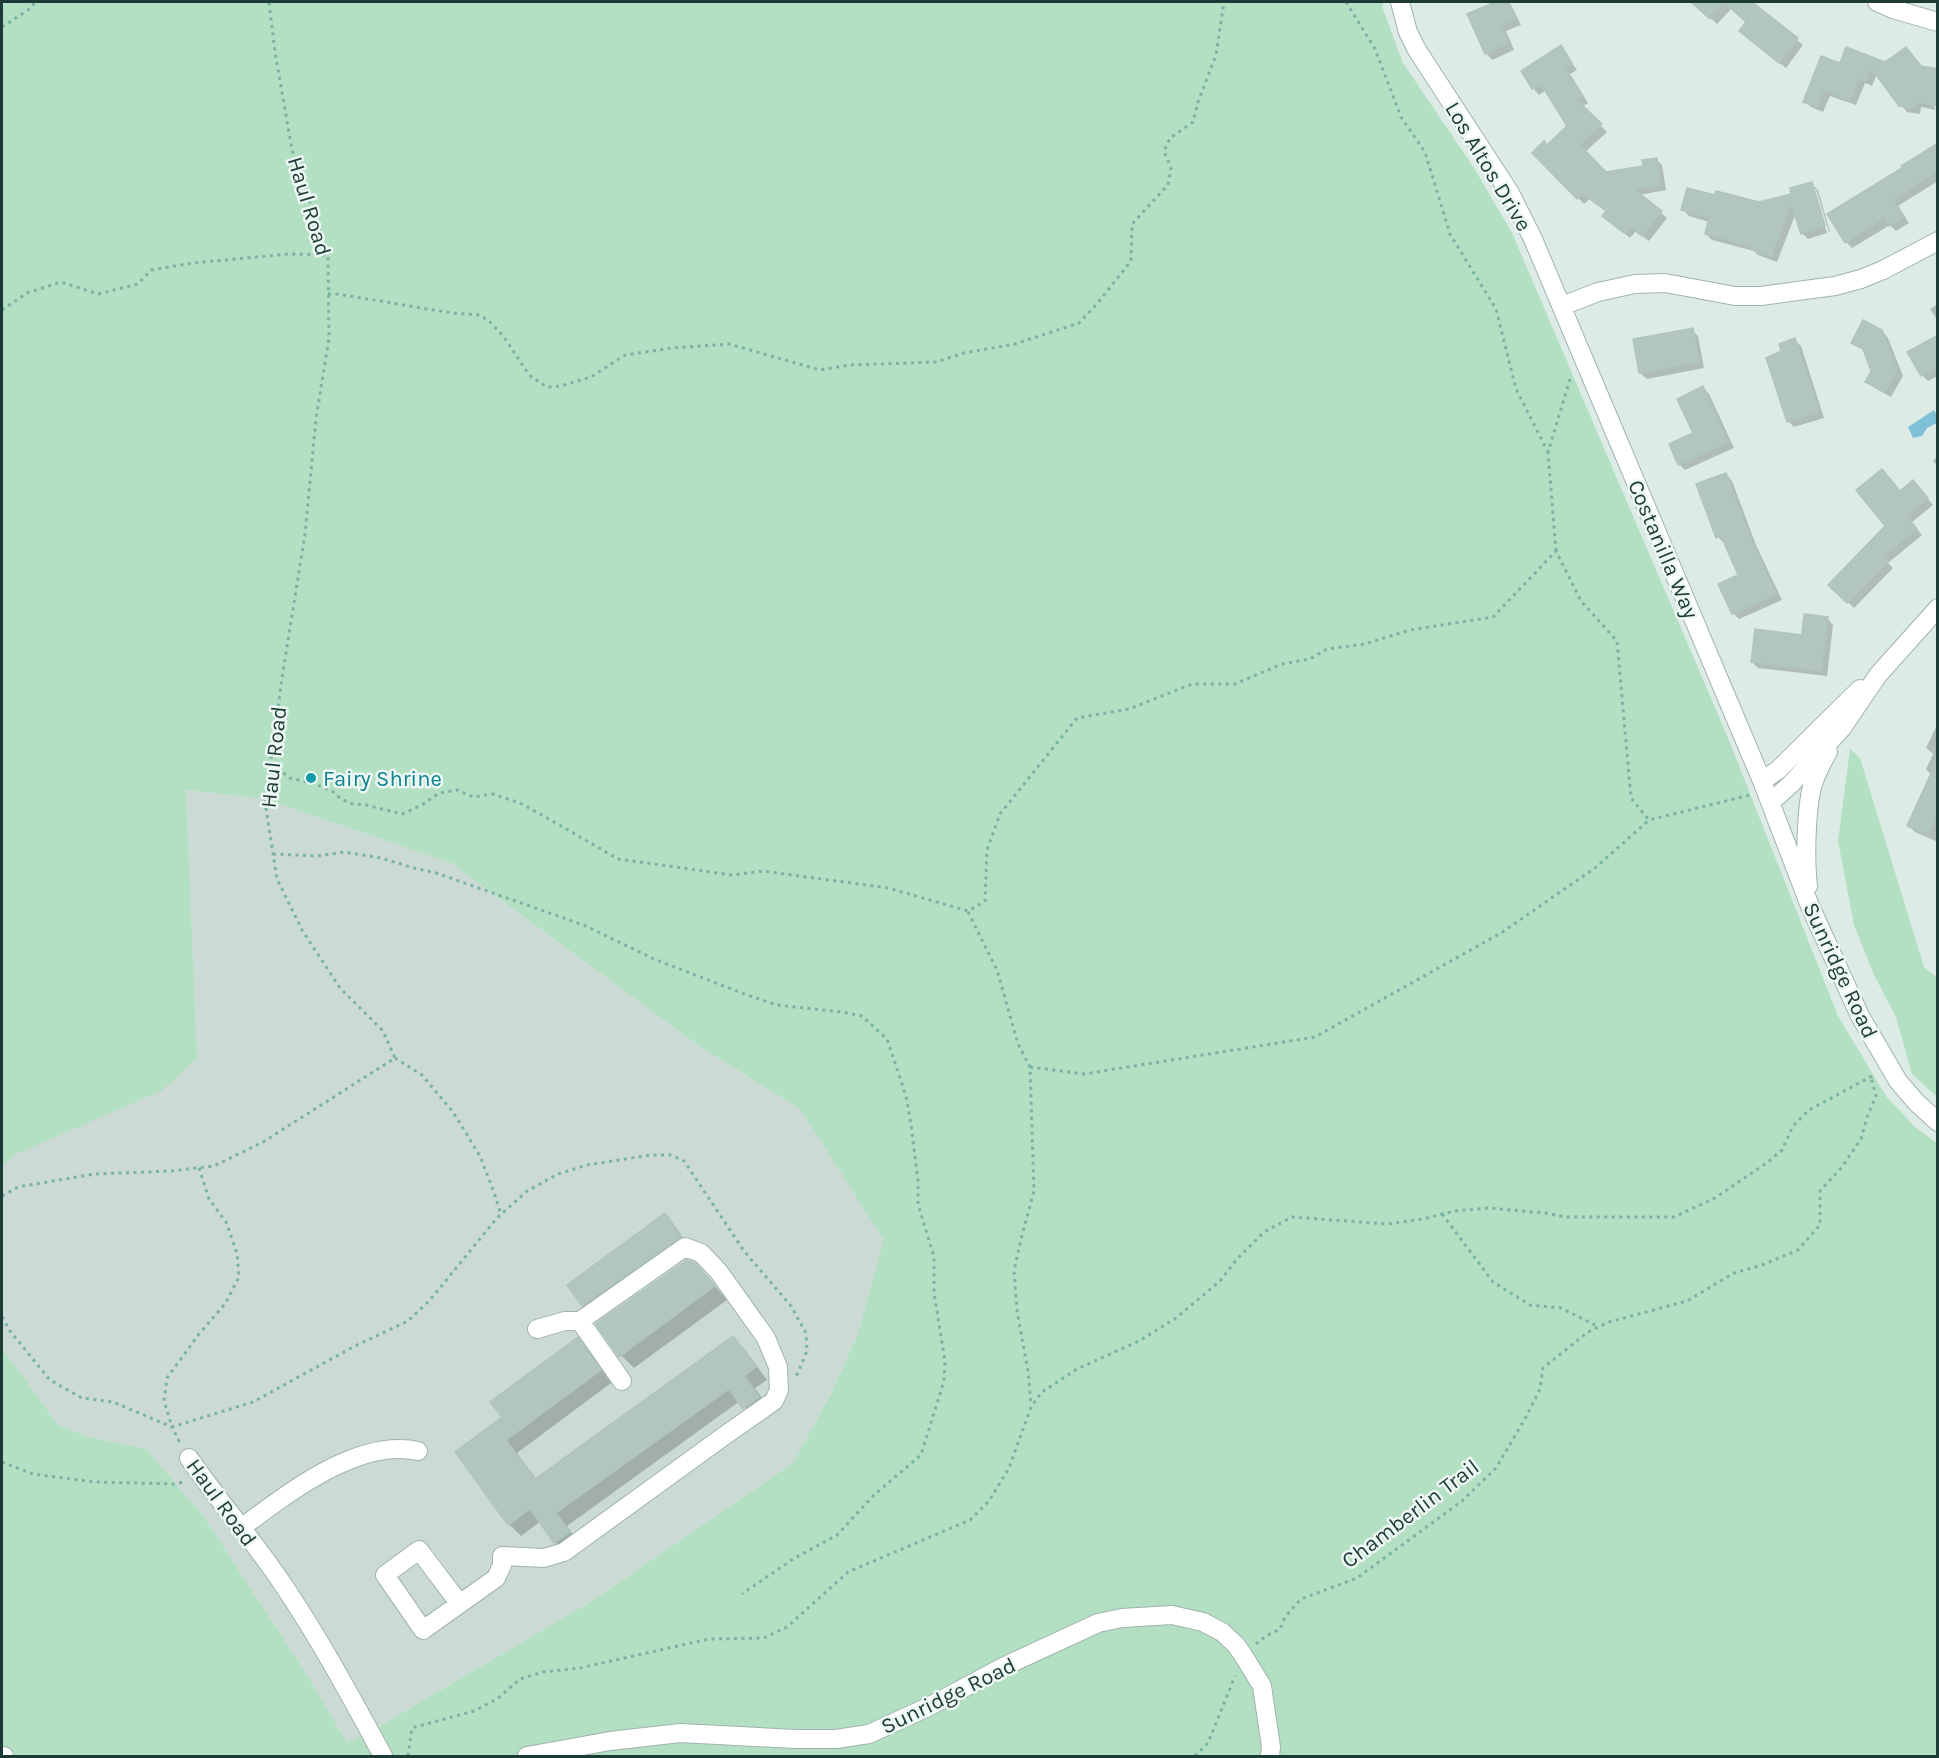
<svg xmlns="http://www.w3.org/2000/svg" width="1939" height="1758" viewBox="0 0 1939 1758" font-family="Karla,sans-serif">
	<style>
		.built { fill: #cbdad5 }
		.green { fill: #b3dfc2 }
		.water { fill: #7ec1d7 }
		.shadow { fill: #0003 }
		.building { fill: #b2c5bf; stroke: #afc5bd; stroke-width: 1.5 }
		.lines { fill: none; stroke-linecap: round; stroke-linejoin: round }
		.minor-casing { stroke: #a0b3ae; stroke-width: 20 }
		.path { stroke: #7ab2a5; stroke-width: 3; stroke-dasharray: 3 4.5; stroke-linecap: butt }
		.minor { stroke: #fff; stroke-width: 18 }
		.culture-dot { fill: #0f9aa8; stroke: #edf7f3; stroke-width: 2 }
		.labels { text-anchor: middle; stroke-width: 5; stroke-linejoin: round; paint-order: stroke }
		.street-label { font-size: 22px; fill: #1d3b36; stroke: #edf7f3 }
		.culture-label { font-size: 22px; fill: #0d838f; stroke: #edf7f3; text-anchor: start }
	</style>
	<rect width="100%" height="100%" fill="#ddebe6"/>
	<path class="built" d="M186 790 265 799 451 863 702 1048 800 1109 885 1240 858 1334 830 1396 793 1463 592 1601 368 1733 347 1743 309 1678 204 1517 146 1449 85 1436 58 1425 2 1348V1166L16 1154 63 1132 197 1058Z"/>
	<path class="green" d="M2 2H1383V9L1403 63 1474 168 1512 233 1728 738 1838 1016 1886 1096 1916 1128 1937 1143V1756H2V1348L58 1425 85 1436 146 1449 204 1517 309 1678 347 1743 368 1733 592 1601 793 1463 830 1396 858 1334 884 1240 800 1109 702 1048 451 863 265 799 186 790 197 1058 161 1091 16 1154 2 1166Z
		M1850 749 1860 758 1924 967 1937 978V1097L1912 1074 1896 1017 1874 975 1854 925 1838 841Z"/>
	<path class="water" d="M1934 410 1937 416V423L1927 428 1922 436 1913 438 1908 427Z"/>
	<path class="shadow" d="M1498 2H1508L1511 5 1521 25 1506 31 1514 50 1492 60 1486 53 1469 15Z
		M1693 2H1754L1752 3 1803 45 1786 68 1747 37 1748 22 1732 8 1717 24Z
		M1561 47 1577 70 1570 74 1588 103 1582 107 1607 132 1585 152 1606 173 1645 167 1656 159 1662 165 1666 190 1639 195 1667 218 1649 241 1636 231 1630 238 1610 222 1607 212 1590 199 1584 204 1535 153 1547 147 1569 126 1546 90 1539 95 1533 88 1523 71Z
		M1906 49 1923 69 1914 74 1936 110 1921 107 1920 114 1907 112 1877 74 1872 86 1865 83 1856 105 1830 96 1823 112 1811 107 1805 101 1840 65 1885 64Z
		M1938 145V181L1898 206 1909 223 1896 231 1890 225 1852 248 1846 242 1904 169Z
		M1812 184 1818 190 1830 232H1829L1816 189H1813L1827 233 1808 239 1802 233 1796 213 1777 262 1758 255 1754 251 1712 240 1706 234 1709 222 1689 216 1683 210 1716 197 1759 204 1793 195Z
		M1938 304V321L1930 309Z
		M1692 330 1698 336 1704 368 1647 379 1640 373Z
		M1882 331 1888 338 1903 376 1891 397 1873 387 1867 381 1873 371 1866 352 1853 343Z
		M1938 337V376L1928 381 1922 375Z
		M1794 340 1801 346 1824 418 1794 427 1788 421 1783 352Z
		M1703 388 1709 394 1734 448 1685 470 1679 464 1695 434Z
		M1938 456V466L1933 461Z
		M1726 474 1732 481 1756 545 1782 600 1739 619 1733 613 1740 575 1725 542 1724 543 1718 537Z
		M1919 488 1933 505 1911 523 1922 535 1888 563 1893 568 1854 608 1830 585 1887 526 1900 493Z
		M1827 618 1833 625 1827 676 1758 668 1752 662 1803 637Z
		M1938 723V842L1915 832 1909 826 1931 775 1926 769 1933 754 1926 748Z
		M664 1215 674 1225 690 1247 593 1315 583 1305Z
		M708 1278 727 1300 634 1368 621 1355Z
		M733 1338 745 1350 767 1380 755 1388 770 1410 756 1420 740 1401 567 1526 580 1545 567 1554 555 1542 541 1521 521 1536 509 1524 504 1418 577 1339 589 1351 611 1383 517 1453 537 1480Z"/>
	<path class="building" d="M1495 2H1508L1516 19 1501 25 1509 43 1485 54 1467 14Z
		M1691 2H1752L1798 38 1779 63 1739 31 1746 22 1725 3 1710 19Z
		M1561 45 1572 63 1565 68 1583 96 1577 100 1602 124 1580 145 1606 172 1643 166 1642 160 1657 158 1661 185 1634 189 1662 211 1642 236 1629 226 1624 233 1602 216 1606 211 1583 194 1577 199 1532 153 1544 141 1547 145 1567 126 1541 84 1532 89 1521 71Z
		M1846 47 1885 62 1906 47 1921 66 1938 69V106L1915 102 1914 108 1899 106 1871 68 1866 81 1859 78 1850 100 1824 90 1817 107 1803 102 1821 56 1840 63Z
		M1938 143V171L1893 199 1904 217 1889 226 1884 218 1845 243 1827 214 1902 168 1901 166Z
		M1812 182 1825 225 1801 234 1791 203 1771 257 1750 249 1751 246 1705 234 1709 218 1681 210 1687 188 1715 195 1716 191 1759 202 1791 194 1790 188Z
		M1863 320 1882 330 1897 369 1885 392 1865 382 1871 371 1863 349 1851 343Z
		M1693 328 1699 362 1639 373 1633 339Z
		M1938 335V367L1921 376 1907 352Z
		M1795 338 1819 411 1787 422 1766 358 1781 351 1779 344Z
		M1703 386 1728 442 1678 465 1669 444 1693 433 1677 399Z
		M1882 469 1900 491 1913 480 1928 498 1907 516 1917 529 1883 556 1888 561 1847 603 1828 585 1885 526 1856 490Z
		M1726 473 1750 537 1776 594 1732 614 1718 584 1738 575 1721 536 1716 538 1696 484Z
		M1804 614 1828 617 1821 671 1751 662 1755 629 1802 635Z
		M1938 758V812L1927 835 1907 826Z
		M665 1213 682 1237 582 1306 567 1285Z
		M687 1260 695 1263 715 1286 619 1357 596 1324Z
		M733 1336 756 1367 744 1376 759 1397 743 1409 729 1389 556 1513 570 1532 554 1543 530 1509 508 1525 455 1452 502 1417 490 1402 578 1337 601 1370 506 1440 535 1479Z"/>
	<g class="lines">
		<defs>
			<path id="minor" d="M1400 2 1408 32 1417 50 1510 193 1533 239 1762 781 1810 906 1860 1016 1898 1081 1916 1102 1938 1122
				M1877 2 1893 9 1938 22
				M1562 306 1598 292 1635 284 1665 283 1735 296H1761L1835 286 1861 279 1883 270 1938 241
				M1762 781 1778 770 1860 689
				M1771 802 1792 783 1842 728 1878 675 1938 608
				M1808 886C1805 860 1806 817 1811 791 1814 778 1821 764 1828 752
				M580 1321 622 1381
				M189 1458C219 1502 255 1542 284 1586 321 1641 352 1699 383 1756
				M241 1528C286 1495 358 1437 418 1451
				M459 1603 419 1550 385 1575 423 1630 496 1578 502 1565V1556L544 1558 564 1552 724 1436 774 1401 779 1390 778 1367 766 1338 719 1272 701 1253 685 1247 580 1321H565L537 1329
				M2 1756H4
				M527 1756 610 1741 680 1733 795 1739H836L869 1734 928 1707 1005 1666 1098 1623 1122 1618 1172 1615 1203 1622 1222 1632 1236 1645 1243 1655 1262 1686 1271 1747 1270 1756"/>
		</defs>
		<use href="#minor" class="minor-casing"/>
		<path class="path" d="M1346 2 1375 49 1401 117 1425 152 1450 234 1496 309 1516 389 1548 452
			M2 27 31 8 35 2
			M328 294H337L452 313 480 315 490 322 504 337 529 375 547 387 561 386 591 377 625 355 672 348 729 344 820 370 850 365 936 362 964 353 1015 344 1079 323 1097 304 1131 261 1132 224 1168 185 1171 168 1164 151 1170 138 1193 122 1198 102 1216 55 1224 2
			M2 310 27 293 61 282 98 294 138 284 151 270 193 263 288 254 328 255
			M1556 551 1548 452 1571 376
			M269 772 281 771 290 778 315 784 332 791 341 799 353 804 366 805 402 814 422 805 439 793 458 790 473 797 493 794 520 803 542 815 618 859 732 875 763 871 888 888 968 911 985 901 987 850 1000 814 1077 718 1129 709 1192 684H1235L1282 664 1310 659 1327 649 1365 644 1410 630 1493 617 1556 551 1581 601 1617 641 1631 798 1649 820 1750 795
			M273 854 317 856 344 852 381 858 414 868 436 873 586 926 654 959 747 995 777 1005 842 1012 862 1016 887 1039 906 1096 911 1124 918 1181V1204L934 1257V1293L945 1361 944 1381 921 1455 874 1495 837 1535 793 1559 742 1594
			M968 912 997 970 1018 1044 1030 1067 1034 1191 1021 1239 1014 1271 1017 1311 1028 1371 1031 1405
			M395 1058 422 1075 453 1112 480 1156 494 1192 501 1215
			M1030 1067 1084 1074 1315 1037 1501 933 1595 868 1649 820
			M199 1168 209 1199 226 1222 237 1253 239 1277 225 1304 199 1334 167 1378 164 1401 172 1427 253 1402 355 1346 408 1321 430 1300 497 1218 527 1191 558 1174 587 1165 651 1155H671L684 1161 744 1251 791 1306 806 1333 807 1351 796 1377
			M2 1196 18 1187 95 1174 172 1171 214 1166 263 1142 395 1058 383 1031 340 988 302 930 277 879 265 802 282 678 305 534 316 419 329 338 328 255 292 150 275 52 269 2
			M1442 1214 1493 1282 1530 1305 1561 1308 1599 1327
			M2 1317 10 1331 50 1380 82 1398 113 1402 172 1427 180 1443
			M2 1462 33 1474 95 1482 176 1484 183 1482
			M1256 1644 1266 1636 1280 1629 1285 1617 1301 1599 1357 1578 1462 1501 1496 1468 1526 1417 1540 1389 1543 1368 1588 1332 1609 1322 1687 1301 1734 1273 1762 1265 1798 1250 1820 1225V1191L1842 1167 1861 1139 1867 1117 1876 1096 1871 1077
			M408 1756 412 1728 474 1711 497 1699 520 1679 543 1672 580 1668 709 1639 764 1638 787 1627 848 1572 970 1520 989 1501 1009 1468 1031 1407 1042 1392 1077 1369 1139 1341 1176 1318 1220 1281 1237 1259 1264 1232 1292 1217 1388 1224 1423 1219 1454 1211 1489 1208 1545 1213 1566 1217H1674L1715 1198 1768 1162 1782 1150 1793 1126 1809 1110 1874 1075
			M1195 1756 1208 1743 1235 1676"/>
		<use href="#minor" class="minor"/>
	</g>
	<circle class="culture-dot" cx="311" cy="778" r="6"/>
	<g class="labels">
		<g class="street-label">
			<text transform="translate(1489 166) rotate(59)" y="8">Los Altos Drive</text>
			<text transform="translate(310 206) rotate(73)" y="8">Haul Road</text>
			<text transform="translate(1664 549) rotate(67)" y="8">Costanilla Way</text>
			<text transform="translate(273 757) rotate(-84)" y="8">Haul Road</text>
			<text transform="translate(1841 970) rotate(65)" y="8">Sunridge Road</text>
			<text transform="translate(222 1502) rotate(54)" y="8">Haul Road</text>
			<text transform="translate(1410 1513) rotate(-37)" y="8">Chamberlin Trail</text>
			<text transform="translate(948 1695) rotate(-26)" y="8">Sunridge Road</text>
		</g>
		<g class="culture-label">
			<text x="323" y="786">Fairy Shrine</text>
		</g>
	</g>
	<rect width="1939" height="1758" fill="none" stroke="#1d3b36" stroke-width="6"/>
</svg>
